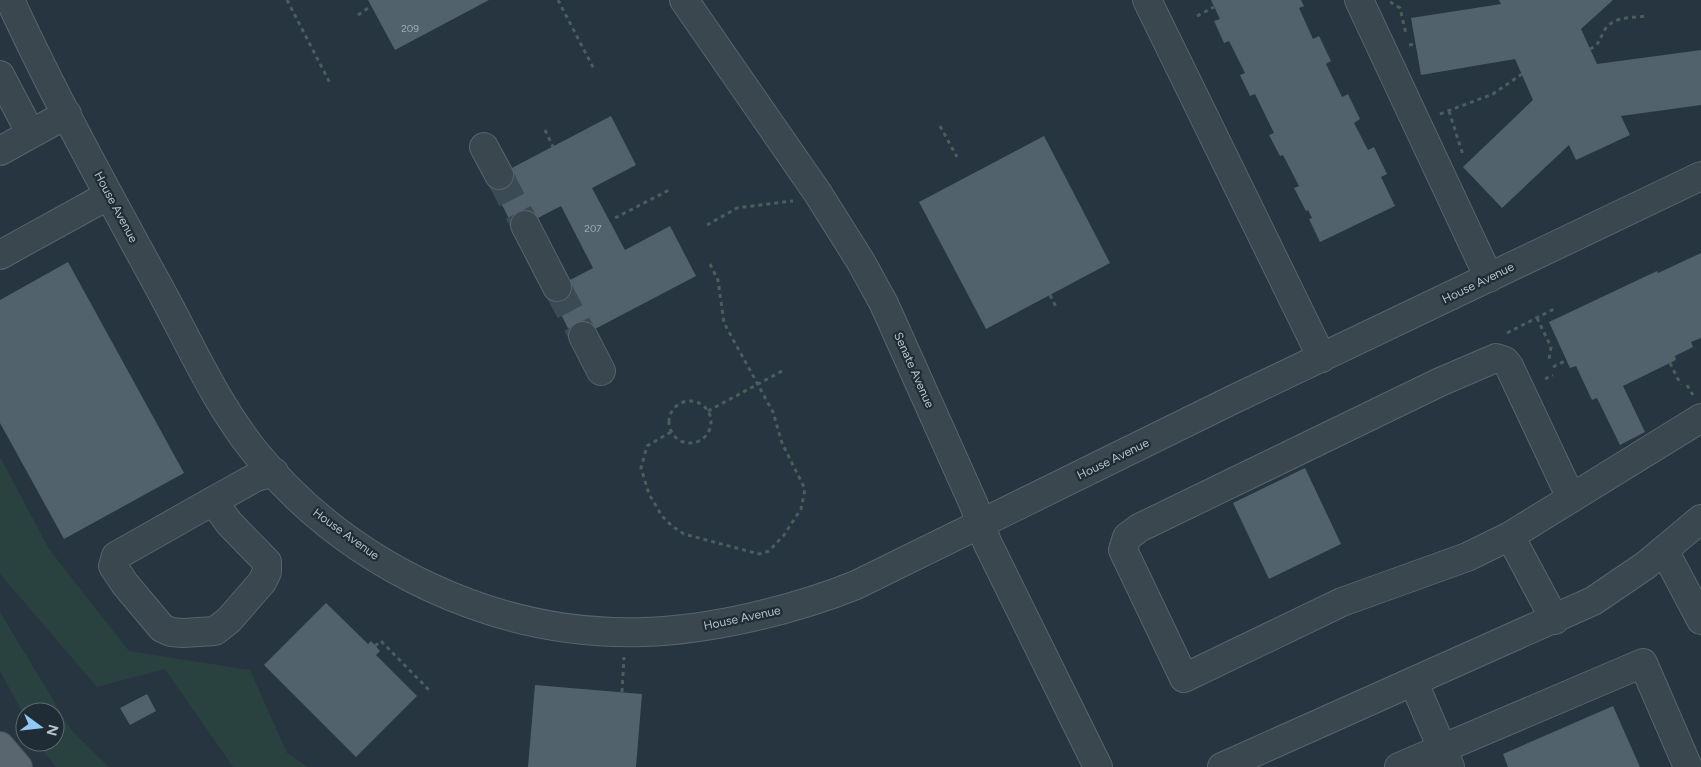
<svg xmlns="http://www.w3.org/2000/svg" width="1701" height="767" viewBox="0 0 1701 767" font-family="Figtree,sans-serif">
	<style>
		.green { fill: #294240 }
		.building { fill: #52626c }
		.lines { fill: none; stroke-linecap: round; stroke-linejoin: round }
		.minor-tunnel { stroke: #3c4a54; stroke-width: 28; stroke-dasharray: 28 14; stroke-linecap: butt }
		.minor-casing { stroke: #58646d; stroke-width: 30 }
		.major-casing { stroke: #445059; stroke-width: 30 }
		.path { stroke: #495e5d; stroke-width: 3; stroke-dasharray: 4 4; stroke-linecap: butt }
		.minor { stroke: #3b474f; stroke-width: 28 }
		.major { stroke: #59666f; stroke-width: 28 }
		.labels { text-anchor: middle; stroke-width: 4.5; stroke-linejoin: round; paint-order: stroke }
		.number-label { font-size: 10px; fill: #9ea9b2 }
		.street-label { font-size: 12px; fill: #b7c1ca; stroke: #1f2c35 }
	</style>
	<rect width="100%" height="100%" fill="#26353f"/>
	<path class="green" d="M0 457 49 549 129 651 250 670 287 753 308 767H233L165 669 97 687 0 574Z
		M0 612 72 731 109 767H56L46 755 38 742H55V712H25V717L0 671Z"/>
	<path class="building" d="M368 0H489L395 50Z
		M1211 0H1301L1304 6 1299 8 1313 39 1319 36 1331 61 1326 64 1342 97 1348 94 1360 119 1354 123 1368 150 1374 147 1387 174 1381 177 1395 206 1320 242 1309 219 1312 218 1308 210 1306 211 1294 188 1299 186 1283 155 1280 156 1269 135 1274 133 1255 94 1250 96 1240 75 1245 73 1229 41 1224 43 1214 21 1220 19Z
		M1499 0H1613L1581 29 1597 64 1701 50V105L1621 116 1630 135 1576 160 1569 145 1502 208 1463 167 1533 100 1515 59 1421 75 1411 18 1501 4Z
		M611 116 636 165 592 188 625 250 670 226 696 276 574 340 549 291 593 268 561 206 515 230 489 180Z
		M1044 136 1110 263 986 329 919 202Z
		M1701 253V338L1691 342 1693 347 1675 356 1676 360 1623 386 1645 432 1620 445 1597 398 1592 400 1576 366 1570 368 1549 322 1657 271 1658 273Z
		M68 262 184 473 64 539 0 423V300Z
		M1305 468 1341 544 1269 579 1233 503Z
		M326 603 368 644 371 641 380 651 376 655 417 696 356 757 264 665Z
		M535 685 642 694 636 767H528Z
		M147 694 156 711 130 725 120 708Z
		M1613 706 1640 767H1508L1503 754Z"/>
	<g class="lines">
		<path class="minor-tunnel" d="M499 175 525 225
			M557 287 583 336"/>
		<defs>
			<path id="minor" d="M10 0C55 98 108 194 160 289 190 344 215 402 255 452 348 566 496 637 644 632 711 630 794 610 856 585L1230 401 1701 176
				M684 0 817 192 861 262 884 304 974 505 987 542 1098 767
				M1147 0 1322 358
				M1359 0 1489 278
				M0 75 31 134
				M484 147 499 175
				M0 151 67 114
				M525 225 557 287
				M0 255 109 195
				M583 336 601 371
				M1571 498 1509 366 1505 361 1496 358 1440 382 1139 528 1127 537 1123 550 1184 678 1342 602 1467 557 1510 536 1701 418
				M213 501 229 523 267 562V572L262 582 229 620 215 631 183 633 171 632 162 628 125 584 113 566 116 556Z
				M213 501 256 477 274 472
				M1510 536 1555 620
				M1664 550 1701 620
				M1414 683 1450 767
				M1222 767 1593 601 1646 565 1701 519
				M1399 767 1643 663 1688 767"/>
			<path id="major" d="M0 746 18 767"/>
		</defs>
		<use href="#minor" class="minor-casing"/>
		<use href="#major" class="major-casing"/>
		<path class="path" d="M287 0 330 83
			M558 0 595 71
			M1390 2 1400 8 1406 34
			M358 15 371 6
			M1197 16 1214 7
			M1409 45 1416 44
			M1590 49C1600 44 1599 40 1604 31 1612 16 1632 18 1647 16
			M1449 111 1463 155
			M1440 114 1493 94 1522 74
			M940 126 957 157
			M545 130 553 147
			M615 218 671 189
			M707 225 737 208 793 201
			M1050 295 1056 307
			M1537 318 1551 347 1549 359
			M1507 333 1554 309
			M1670 363 1681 385
			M1553 367 1567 360
			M1545 379 1553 375
			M1687 385 1693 395
			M669 422a21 21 0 1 1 42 0a21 21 0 1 1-42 0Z
			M708 411 784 370
			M671 432 647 446 641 468 649 494 662 516 672 526 684 534 759 554 769 551 784 535 801 509 805 489 782 443 773 412 724 323 718 280 710 264
			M375 646 381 641 429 690
			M622 692 624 657"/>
		<use href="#minor" class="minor"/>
		<use href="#major" class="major"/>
	</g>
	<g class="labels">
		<g class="number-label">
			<text x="410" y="32">209</text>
			<text x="593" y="232">207</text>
		</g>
		<g class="street-label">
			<text transform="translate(116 207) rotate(62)" y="4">House Avenue</text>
			<text transform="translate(1478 283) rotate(-26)" y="4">House Avenue</text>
			<text transform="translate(914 370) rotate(66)" y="4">Senate Avenue</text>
			<text transform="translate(1113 459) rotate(-26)" y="4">House Avenue</text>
			<text transform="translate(346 534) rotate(36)" y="4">House Avenue</text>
			<text transform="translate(742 618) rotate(-12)" y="4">House Avenue</text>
		</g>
	</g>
	<g transform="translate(40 727) rotate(105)"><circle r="24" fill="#1f2c35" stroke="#5c6871"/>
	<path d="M0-4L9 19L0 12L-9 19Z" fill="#92c8f4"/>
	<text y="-8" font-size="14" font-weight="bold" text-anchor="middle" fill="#b7c1ca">N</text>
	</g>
</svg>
